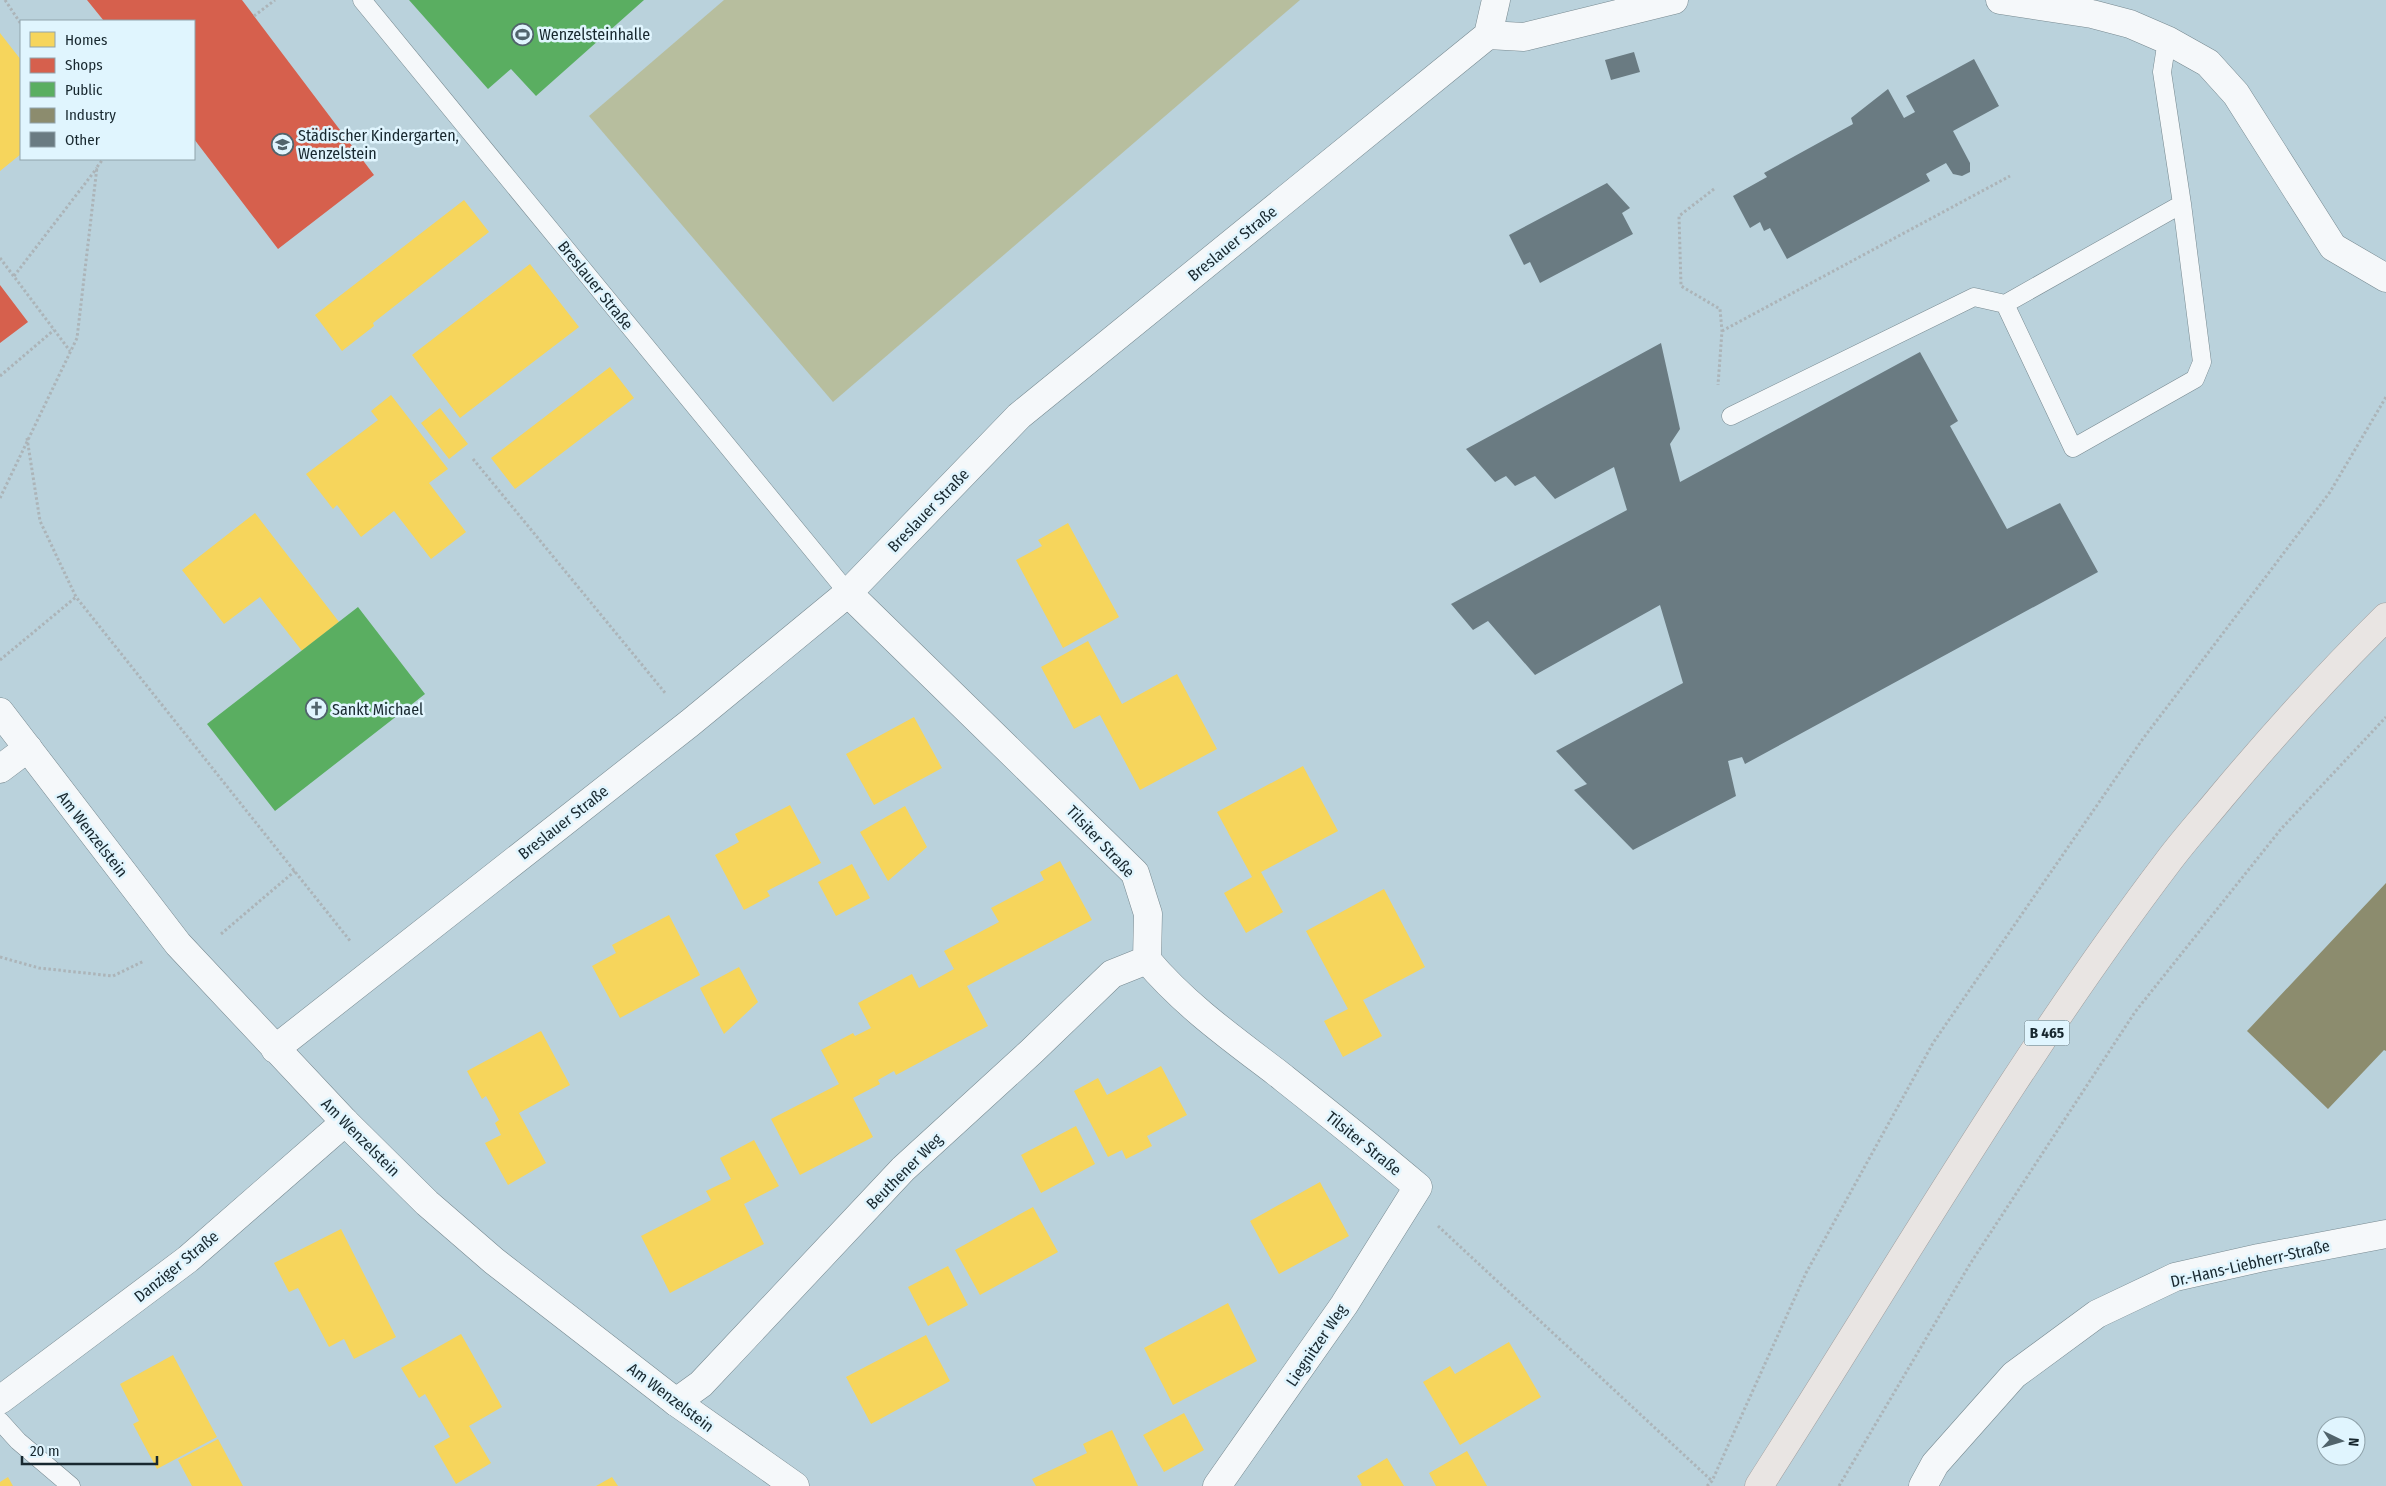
<svg xmlns="http://www.w3.org/2000/svg" width="2386" height="1486" viewBox="0 0 2386 1486" font-family="'Fira Sans Condensed',sans-serif">
	<style>
		.green { fill: #b7be9e }
		.homes { fill: #f6d55c }
		.shops { fill: #d6604d }
		.public { fill: #5aae61 }
		.industry { fill: #8c8c6e }
		.building { fill: #6a7b82 }
		.lines { fill: none; stroke-linecap: round; stroke-linejoin: round }
		.lane-casing { stroke: #778990; stroke-width: 19 }
		.street-casing { stroke: #778990; stroke-width: 29 }
		.secondary-casing { stroke: #778990; stroke-width: 29 }
		.primary-casing { stroke: #a09e9e; stroke-width: 29 }
		.path { stroke: #acb4b8; stroke-width: 3; stroke-dasharray: 2.5 2.5; stroke-linecap: butt }
		.lane { stroke: #f5f8fa; stroke-width: 18 }
		.street { stroke: #f5f8fa; stroke-width: 28 }
		.secondary { stroke: #f5f8fa; stroke-width: 28 }
		.primary { stroke: #e9e5e3; stroke-width: 28 }
		.labels { text-anchor: middle; stroke-width: 5; stroke-linejoin: round; paint-order: stroke }
		.shield { fill: #e0f5fe; stroke: #54666d; stroke-width: 1 }
		.shield-label { font-size: 15px; font-weight: bold; fill: #18282f }
		.poi-label { font-size: 16px; fill: #18282f; stroke: #e0f5fe; text-anchor: start }
		.street-label { font-size: 16px; fill: #18282f; stroke: #e0f5fe }
	</style>
	<rect width="100%" height="100%" fill="#bad2dc"/>
	<path class="green" d="M724 0H1300L833 402 589 116Z"/>
	<path class="homes" d="M0 33 21 60V154L0 171Z
		M464 200 489 232 373 323 374 326 342 351 315 315Z
		M530 264 579 327 460 418 412 355Z
		M610 367 634 398 515 489 491 458Z
		M391 395 448 469 429 483 466 532 431 559 394 511 361 537 337 505 333 509 306 474 378 420 371 411Z
		M440 408 468 444 449 459 421 423Z
		M255 513 339 622 302 651 260 597 224 624 182 570Z
		M1068 523 1119 617 1063 648 1016 560 1042 546 1038 540Z
		M1088 641 1122 704 1177 674 1217 749 1140 790 1100 715 1074 729 1041 667Z
		M914 717 942 768 874 805 846 754Z
		M1303 766 1338 831 1261 872 1283 912 1246 933 1224 893 1252 877 1217 812Z
		M790 805 821 863 767 891 770 896 744 910 715 855 739 842 735 834Z
		M905 806 927 847 888 881 860 832Z
		M1060 861 1092 920 967 986 988 1026 896 1075 894 1071 878 1080 880 1084 853 1098 873 1137 800 1175 771 1119 839 1084 821 1050 853 1033 855 1036 871 1028 858 1003 912 974 919 988 954 969 944 951 999 922 991 908 1044 880 1040 872Z
		M852 864 870 898 836 916 818 882Z
		M1384 889 1425 967 1363 1000 1382 1036 1343 1057 1324 1021 1348 1009 1306 931Z
		M669 915 700 975 620 1018 592 966 616 953 612 945Z
		M739 967 758 1002 724 1034 700 988Z
		M541 1031 570 1085 519 1113 546 1163 508 1185 485 1143 501 1135 495 1123 499 1120 486 1096 482 1099 467 1071Z
		M1161 1066 1187 1115 1147 1136 1152 1146 1126 1159 1122 1150 1108 1157 1074 1091 1098 1078 1107 1095Z
		M1076 1126 1095 1164 1041 1193 1021 1155Z
		M754 1140 779 1186 744 1204 764 1244 670 1293 641 1236 711 1200 706 1191 731 1179 720 1158Z
		M1320 1182 1349 1236 1279 1274 1250 1221Z
		M1033 1207 1058 1252 980 1295 955 1250Z
		M341 1229 396 1337 354 1359 344 1339 329 1347 298 1288 289 1292 274 1263Z
		M948 1266 968 1305 928 1326 908 1287Z
		M1228 1303 1257 1361 1173 1405 1144 1348Z
		M461 1334 502 1407 469 1426 491 1463 456 1484 434 1446 450 1437 425 1394 419 1398 401 1368Z
		M926 1335 950 1381 871 1424 846 1377Z
		M1509 1342 1541 1397 1460 1445 1423 1382 1450 1366 1455 1374Z
		M173 1355 217 1437 157 1469 133 1424 139 1421 120 1384Z
		M1184 1413 1204 1450 1164 1472 1143 1435Z
		M1112 1430 1138 1486H1036L1032 1479 1087 1453 1083 1444Z
		M218 1439 243 1486H192L178 1460Z
		M1467 1451 1487 1486H1436L1429 1473Z
		M1387 1458 1404 1486H1360L1362 1485 1357 1476Z
		M8 1477 13 1486H0V1482Z
		M612 1477 618 1486H596Z"/>
	<path class="shops" d="M87 0H242L374 175 278 249 194 139V21H104Z
		M0 285 28 322 0 343Z"/>
	<path class="public" d="M409 0H644L536 96 511 69 488 89Z
		M358 607 425 694 275 811 207 724Z"/>
	<path class="industry" d="M2386 883V1051L2384 1050 2328 1109 2247 1031Z"/>
	<path class="building" d="M1634 52 1640 72 1611 80 1605 60Z
		M1974 59 1999 106 1953 131 1970 163V172L1962 176 1953 174 1946 163 1926 174 1930 181 1787 259 1770 228 1764 231 1760 222 1750 228 1733 196 1767 177 1764 173 1853 124 1851 118 1888 89 1904 118 1915 112 1906 96Z
		M1607 183 1630 208 1622 213 1633 234 1540 283 1530 262 1524 265 1509 235Z
		M1661 343 1680 429 1670 444 1680 482 1920 352 1958 421 1950 426 2007 529 2060 503 2098 572 1745 764 1742 757 1728 761 1736 796 1633 850 1574 790 1587 784 1556 751 1683 683 1660 605 1535 675 1488 621 1473 630 1451 604 1627 510 1614 467 1555 499 1535 476 1515 486 1506 476 1495 482 1466 449Z"/>
	<g class="lines">
		<defs>
			<path id="lane" d="M362 0 848 593
				M2167 40 2162 72 2182 204 2202 362 2195 379 2073 448 2005 304 2182 204
				M1731 416 1974 297 2005 304
				M0 1421 18 1441 71 1486"/>
			<path id="street" d="M2000 0 2092 14 2130 24 2167 40 2208 63 2236 94 2333 247 2386 278
				M1488 35 1524 37 1674 0
				M848 593 1135 873 1148 914 1147 960C1184 1004 1230 1037 1276 1072 1324 1110 1371 1147 1418 1187L1344 1305 1217 1486
				M0 769 28 748
				M0 1400 188 1259 345 1122
				M676 1402 701 1384 903 1169 1031 1052 1112 974 1147 960
				M1923 1486 1935 1464 2014 1375 2097 1314 2175 1277 2259 1258 2386 1234"/>
			<path id="secondary" d="M0 712 178 944 345 1122 427 1203 494 1261 676 1402 795 1486
				M275 1049 690 723 848 593 1019 416 1488 35 1496 0"/>
			<path id="primary" d="M1759 1486C1893 1277 2017 1061 2167 863 2184 840 2204 818 2222 796 2274 734 2328 674 2386 617"/>
		</defs>
		<use href="#lane" class="lane-casing"/>
		<use href="#street" class="street-casing"/>
		<use href="#secondary" class="secondary-casing"/>
		<use href="#primary" class="primary-casing"/>
		<path class="path" d="M5 0 21 24
			M254 16 275 0
			M1714 189 1679 216 1681 286 1720 309 1722 331 1718 385
			M0 258 70 351
			M14 276 97 168
			M1722 331 2010 176
			M0 376 54 330
			M27 438 40 521 76 597 351 942
			M473 459 666 694
			M0 498 77 338 97 167 103 159
			M0 660 76 597
			M221 934 295 871
			M0 957 39 968 113 976 144 961
			M1438 1226 1712 1481
			M1707 1486 1712 1481 1806 1273 1933 1043 2142 740 2330 492 2386 397
			M1839 1486 1970 1264 2135 1012 2281 829 2386 717"/>
		<use href="#lane" class="lane"/>
		<use href="#street" class="street"/>
		<use href="#secondary" class="secondary"/>
		<use href="#primary" class="primary"/>
	</g>
	<defs>
		<symbol id="stadium-ring" viewBox="-11 -11 22 22"><circle r="9.5" fill="#e0f5fe" stroke="#51646c" stroke-width="1.5"/><path d="M0-5a6.5 5 0 1 0 0 10a6.5 5 0 1 0 0-10ZM-3.5-1.8h7v3.6h-7Z" fill="#51646c"/></symbol>
		<symbol id="school-ring" viewBox="-11 -11 22 22"><circle r="9.5" fill="#e0f5fe" stroke="#51646c" stroke-width="1.5"/><path d="M0-5L7-2L0 1L-7-2ZM-4 1L0 2.5L4 1V4Q0 6-4 4Z" fill="#51646c"/></symbol>
		<symbol id="church-ring" viewBox="-11 -11 22 22"><circle r="9.5" fill="#e0f5fe" stroke="#51646c" stroke-width="1.5"/><path d="M-1.2-6h2.4v3.5h3.3v2.4h-3.3V6h-2.4V-.1h-3.3v-2.4h3.3Z" fill="#51646c"/></symbol>
	</defs>
	<g fill-rule="evenodd">
		<use href="#stadium-ring" x="510" y="22" width="25" height="25"/>
		<use href="#school-ring" x="270" y="132" width="25" height="25"/>
		<use href="#church-ring" x="304" y="696" width="25" height="25"/>
	</g>
	<g class="labels">
		<rect class="shield" x="2024.5" y="1020.5" width="45" height="25" rx="4"/>
		<g class="shield-label">
			<text x="2047" y="1038">B 465</text>
		</g>
		<g class="poi-label">
			<text x="539" y="40">Wenzelsteinhalle</text>
			<text x="298" y="141">Städischer Kindergarten,<tspan x="298" dy="18">Wenzelstein</tspan></text>
			<text x="332" y="715">Sankt Michael</text>
		</g>
		<g class="street-label">
			<text transform="translate(1232 243) rotate(-39)" y="6">Breslauer Straße</text>
			<text transform="translate(596 285) rotate(51)" y="6">Breslauer Straße</text>
			<text transform="translate(928 510) rotate(-46)" y="6">Breslauer Straße</text>
			<text transform="translate(563 822) rotate(-38)" y="6">Breslauer Straße</text>
			<text transform="translate(93 834) rotate(52)" y="6">Am Wenzelstein</text>
			<text transform="translate(1101 841) rotate(47)" y="6">Tilsiter Straße</text>
			<text transform="translate(361 1137) rotate(45)" y="6">Am Wenzelstein</text>
			<text transform="translate(1364 1143) rotate(39)" y="6">Tilsiter Straße</text>
			<text transform="translate(904 1171) rotate(-45)" y="6">Beuthener Weg</text>
			<text transform="translate(2250 1263) rotate(-13)" y="6">Dr.-Hans-Liebherr-Straße</text>
			<text transform="translate(176 1266) rotate(-39)" y="6">Danziger Straße</text>
			<text transform="translate(1316 1345) rotate(-56)" y="6">Liegnitzer Weg</text>
			<text transform="translate(671 1397) rotate(37)" y="6">Am Wenzelstein</text>
		</g>
	</g>
	<rect x="20" y="20" width="175" height="140" fill="#e0f5fe" stroke="#90a3ab"/>
	<rect x="30" y="32" width="25" height="15" fill="#f6d55c" stroke="#90a3ab"/>
	<text x="65" y="45" font-size="15" fill="#18282f">Homes</text>
	<rect x="30" y="58" width="25" height="15" fill="#d6604d" stroke="#90a3ab"/>
	<text x="65" y="70" font-size="15" fill="#18282f">Shops</text>
	<rect x="30" y="82" width="25" height="15" fill="#5aae61" stroke="#90a3ab"/>
	<text x="65" y="95" font-size="15" fill="#18282f">Public</text>
	<rect x="30" y="108" width="25" height="15" fill="#8c8c6e" stroke="#90a3ab"/>
	<text x="65" y="120" font-size="15" fill="#18282f">Industry</text>
	<rect x="30" y="132" width="25" height="15" fill="#6a7b82" stroke="#90a3ab"/>
	<text x="65" y="145" font-size="15" fill="#18282f">Other</text>
	<g transform="translate(2341 1441) rotate(95)"><circle r="24" fill="#e0f5fe" stroke="#90a3ab"/>
	<path d="M0-4L9 19L0 12L-9 19Z" fill="#51646c"/>
	<text y="-8" font-size="14" font-weight="bold" text-anchor="middle" fill="#18282f">N</text>
	</g>
	<path d="M22 1456v8h135v-8" fill="none" stroke="#18282f" stroke-width="2.5"/>
	<text x="30" y="1456" font-size="15" fill="#18282f" stroke="#e0f5fe" stroke-width="4" paint-order="stroke">20 m</text>
</svg>
